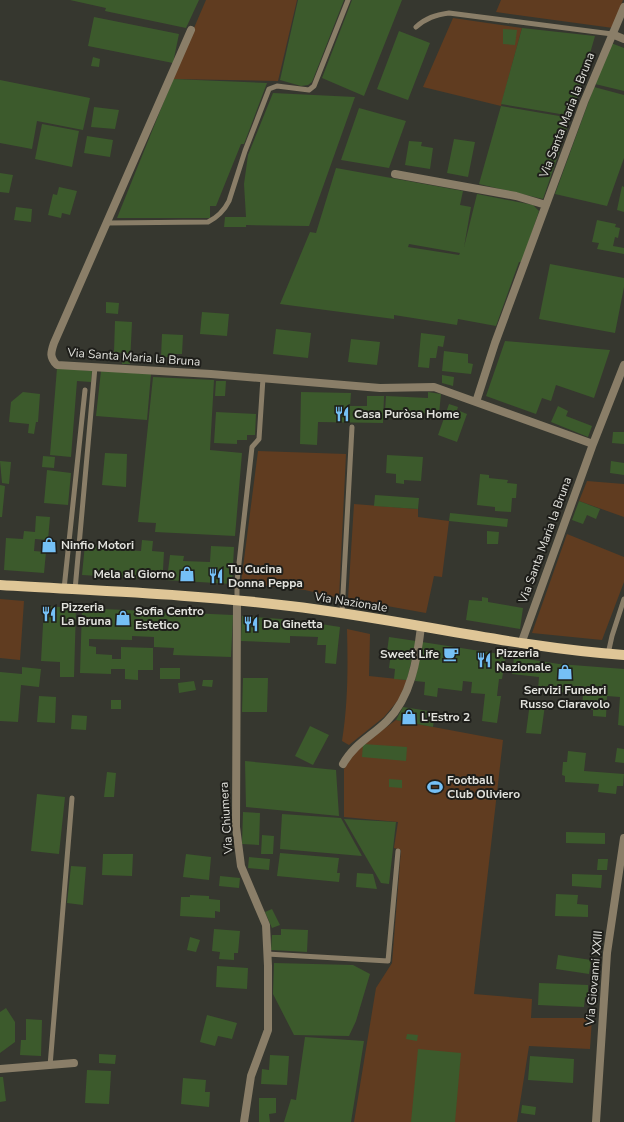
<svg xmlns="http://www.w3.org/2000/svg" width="624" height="1122" viewBox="0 0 624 1122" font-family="'Nunito Sans',sans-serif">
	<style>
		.green { fill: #603c20 }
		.building { fill: #3c5a2c; fill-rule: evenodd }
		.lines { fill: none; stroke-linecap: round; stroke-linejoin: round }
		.service { stroke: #8a7e68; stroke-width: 5 }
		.minor { stroke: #8a7e68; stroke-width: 8 }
		.primary { stroke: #dfc697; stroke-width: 10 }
		.labels { text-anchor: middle; stroke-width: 4; stroke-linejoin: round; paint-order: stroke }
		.street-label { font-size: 12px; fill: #e2e2dd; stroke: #1e1e1a }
		.poi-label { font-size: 12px; font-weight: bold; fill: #e2e2dd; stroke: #1e1e1a; text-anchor: start }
	</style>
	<rect width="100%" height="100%" fill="#36372f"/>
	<path class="green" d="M206 0H297L278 81 172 79Z
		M501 0H623L613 28 496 12Z
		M453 18 522 28 501 106 423 87Z
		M258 451 346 454 339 598 305 590 241 583Z
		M587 481 624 484V517L579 501Z
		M354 504 418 509V517L449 521 442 577 434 576 426 613 348 599Z
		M567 534 624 557V582L602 640 532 633Z
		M0 599 24 601 20 660 0 658Z
		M347 629 370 634 369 676 407 680 400 698 384 717 349 745 342 741C348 704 348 667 347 629Z
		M396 720 503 740 474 994 532 999 531 1018H592L590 1049 529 1046 517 1122H354L376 988 392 963 401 850 394 848 398 822 344 817V769L357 749Z"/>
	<path class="building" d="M70 0H199L186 28 105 11 106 8Z
		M298 0H344L312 82 308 85 301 86 280 80Z
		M352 0H402L364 96 322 78Z
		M94 17 179 34 173 63 88 46Z
		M522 28 595 36 572 116 501 104Z
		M503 29 517 30 515 45 503 44Z
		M399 31 430 43 408 100 377 89Z
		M611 43 624 48V91L595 84Z
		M93 57 100 59 99 67 91 66Z
		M173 79 267 83 244 144H241L216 206H210V218H117Z
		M0 80 90 98 83 130 37 121 32 149 0 143Z
		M594 87 624 95V158L607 206 555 194Z
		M273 93 355 97 309 226 246 225V227H224L225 217H246L244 184 248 155Z
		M501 106 571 118 543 199 479 184Z
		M94 107 119 110 115 129 91 127Z
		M359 108 406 121 389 168 341 160Z
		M42 124 79 131 72 167 35 159Z
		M87 136 113 140 110 157 84 153Z
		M454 139 475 142 468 177 447 173Z
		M409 141 422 142 421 146 433 148 430 169 405 165Z
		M336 168 463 191 460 205 471 207 464 247 477 194 533 205 539 211 522 262H519L496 326 458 319 457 325 394 315V319L280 304 310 232 316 233ZM409 244 460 253 459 255 408 247Z
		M0 173 13 175 9 193 0 192Z
		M622 186 624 187V212L617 210Z
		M59 187 77 191 70 215 62 213 61 218 48 215 53 194 57 195Z
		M16 207 32 209 31 222 14 220Z
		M597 220 616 224 615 227 620 228 618 238 615 237 613 246 624 248V254L597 249 599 243 592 242Z
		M550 264 624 278V287L615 333 539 319Z
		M106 302 119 303 118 314 106 313Z
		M202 312 229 314 227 336 200 334Z
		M115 321 132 322 130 364H122L123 353 114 352Z
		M276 329 311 333 308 358 273 354Z
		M421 333 445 336 443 347 438 346 436 358H430L429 368 418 367Z
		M162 334 183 335 182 354H171L170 357H161Z
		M351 339 380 342 377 365 348 362Z
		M505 341 610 350 594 398 556 385 551 401 542 398 536 414 486 396Z
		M444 351 468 354V363L473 364 471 374 442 371Z
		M57 368 92 371 91 382 77 381 71 457 50 455Z
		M101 371 151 374 147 420 96 416Z
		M442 375 454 377 453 386 442 383Z
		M153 377 214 380 210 450 242 453 235 536 155 532 156 523 138 522Z
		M216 381H226L225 396H215Z
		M23 392 40 394 38 422H36L34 434 28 433 29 424 9 422 11 402Z
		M301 392 351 393 350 406H367V396H384L383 423 318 422 317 445 300 444Z
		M428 392 441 394 439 414 385 411 386 396 428 398Z
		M449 404 458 407 457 410 467 414 457 442 438 435Z
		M558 406 568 411 566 416 592 426 588 437 551 422Z
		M216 412 256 414 255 435H247V440H237V444L214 443Z
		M613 432H624V444L612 443Z
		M105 453 127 454 126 487 102 485Z
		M387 455 423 457 421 481 404 480V484L396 483V474L386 473Z
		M43 456 55 457 54 468 42 467Z
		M0 461 11 462 9 484 2 483Z
		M611 461 624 463V475L610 473Z
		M47 470 71 473 68 505 44 503Z
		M480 474 489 475V478L508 480 507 483 517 484 516 498H512L511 512 495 511V507L477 505Z
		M0 485 5 486 2 517H0Z
		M375 495 419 498 418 509 374 506Z
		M579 501 600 509 596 519 587 515 583 524 572 520Z
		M450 513 508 519 507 527 449 521Z
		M36 516 50 517 48 540 35 539 34 551 46 552 44 573 4 570 6 538 23 539 24 531 35 532Z
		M487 531 499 532 498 544H487Z
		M142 540 153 541 152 551 164 552 163 570 168 571 170 555 184 556 183 561 210 562 211 546 234 547 232 584 82 575 85 544 103 546V548L141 551Z
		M482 597 488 598V602L523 608 520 629 466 620 469 600 482 601Z
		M44 606 76 608 74 677H60V662L41 661Z
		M82 608 233 615 231 657 173 655 174 648 154 647V637L132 636V640L89 639V646L96 647V654L112 655V659H121V647L153 648V670H138V680L125 679V669H111V674L80 673Z
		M242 616 295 620 340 627 336 664 325 663 326 645H317L318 637 290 636V643L241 641Z
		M389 637 416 641 407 680 394 679 395 669 389 668 391 653 387 652Z
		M422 642 506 655 502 679H499L497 696H501L497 723 482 721 485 694 471 693 472 682 463 681 462 691 438 688 437 697 424 695 425 682 415 681Z
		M514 657 559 664 624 669V726L618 725 620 697 607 696 606 717 593 716V710L582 709 583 694 538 690 539 677 512 674Z
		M22 667 41 669 39 687 21 685 18 722 0 721V672L22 674Z
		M160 668H180V679H160Z
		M243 678H268L267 712H242Z
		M203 680H213L212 687 202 686Z
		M194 681 196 690 179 693 178 683Z
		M39 696 56 697 55 723 37 722Z
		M111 700H121V709H111Z
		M530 702 545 705 541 734 526 733Z
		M403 707 435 712 433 727 396 720Z
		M72 715 87 716 86 730 71 729Z
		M310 726 329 735 313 765 295 756Z
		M363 744 407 747 406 761 362 757Z
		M617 748 624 749V763L615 762Z
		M568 751 586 753 584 771 624 774 623 786H617L616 794 598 792 599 784 565 782V776L562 775 563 762H567Z
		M245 761 336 770 339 816 246 807Z
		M107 772 116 773 114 797H104Z
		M389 779 402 780V788L389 787Z
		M37 794 65 797 59 854 31 851Z
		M243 812 260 813 259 845 242 844Z
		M282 814 341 818 362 856 280 849Z
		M344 819 396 822 389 884 381 883Z
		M566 832 605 833V844L566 843Z
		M262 835 274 836 273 854H261Z
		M280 853 339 858 337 873H340L339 882 277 876Z
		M103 854H133L132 876 102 875Z
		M186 854 211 857 209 880 183 877Z
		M249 857 270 859 269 870 248 868Z
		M598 859H608L607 870H597Z
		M71 866 86 867 83 905 67 903Z
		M357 873 373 874 377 889 356 887Z
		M572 874 602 875 601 888 572 886Z
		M220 876 240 878 239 888 219 886Z
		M556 894 578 895 577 904 588 905V917L555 916Z
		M190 895 209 896V899L220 900V912L215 911V918L180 916 181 897H190Z
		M272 909 280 925 272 928 265 912Z
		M214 929 240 931 238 953H234V960L219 959 220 952 212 951Z
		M281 929 308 930 307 952 271 950 272 935H281Z
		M190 937 200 940 196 952 187 950Z
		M558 955 591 960 589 974 556 969Z
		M274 963 353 965 370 974 356 1021 349 1036 294 1035 273 994Z
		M217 966 248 968 247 989 216 987Z
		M539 983 588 985V997H585L584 1007 538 1005Z
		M6 1008 15 1022V1042L0 1053V1012Z
		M207 1015 237 1023 232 1039 218 1036 215 1046 200 1042Z
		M26 1019 42 1020 41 1056 20 1055 21 1040H26Z
		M407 1034 418 1035 417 1041 406 1039Z
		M305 1037 364 1041 351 1122H284L291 1099 296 1100Z
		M418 1049 461 1053 455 1122H411Z
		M99 1054 116 1055 115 1064 99 1063Z
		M270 1055 289 1056 287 1085 261 1084 262 1069 269 1070Z
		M530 1056 574 1059 573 1083 528 1080Z
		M87 1070 111 1071 109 1104 85 1103Z
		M0 1077H3L6 1101 0 1102Z
		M183 1078 206 1080 205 1092H210L209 1107 181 1104Z
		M259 1098H276V1113L269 1114 270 1122H259Z
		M522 1105 536 1107 535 1115 521 1113Z"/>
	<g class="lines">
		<path class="service" d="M416 27C426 18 435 15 449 13L612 34
			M107 223 208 222C218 217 224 211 229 201L245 151 269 89 277 86 309 90 314 86 348 0
			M64 589 85 390
			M75 590 95 367
			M237 600V581L252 447 259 439 263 378
			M342 613 352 427
			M608 654 612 636 624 599
			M267 954 388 961 398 851
			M50 1066 72 798"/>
		<path class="minor" d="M191 30 54 343C51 352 49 357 57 365L211 374 380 388 434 387 593 444
			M612 34 624 39
			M395 174 516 196 546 205
			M476 402 495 343 584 102 624 7
			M237 600 236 827 241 866 266 925 268 966V1030L251 1076 244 1122
			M521 644 593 444 624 365
			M343 764C354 744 372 736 387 721 411 697 417 660 421 627
			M0 1069 74 1063
			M596 1122 607 953 624 838"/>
		<path class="primary" d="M0 585C97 591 194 594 290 606 402 619 511 647 624 655"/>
	</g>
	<defs>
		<symbol id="restaurant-bare" viewBox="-9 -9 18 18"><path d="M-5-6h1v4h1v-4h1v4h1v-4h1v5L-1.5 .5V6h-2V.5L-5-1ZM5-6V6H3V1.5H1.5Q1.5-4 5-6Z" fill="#75c0f6" stroke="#1e1e1a" stroke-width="2.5" paint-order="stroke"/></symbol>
		<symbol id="shop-bare" viewBox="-9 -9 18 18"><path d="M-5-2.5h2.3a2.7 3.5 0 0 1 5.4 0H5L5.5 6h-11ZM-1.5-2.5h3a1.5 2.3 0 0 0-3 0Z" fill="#75c0f6" stroke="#1e1e1a" stroke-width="2.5" paint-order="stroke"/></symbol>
		<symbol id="cafe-bare" viewBox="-9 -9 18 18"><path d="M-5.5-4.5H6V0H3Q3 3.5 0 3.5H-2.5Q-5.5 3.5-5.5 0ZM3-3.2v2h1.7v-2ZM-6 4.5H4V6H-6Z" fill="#75c0f6" stroke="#1e1e1a" stroke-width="2.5" paint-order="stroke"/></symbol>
		<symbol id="stadium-bare" viewBox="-9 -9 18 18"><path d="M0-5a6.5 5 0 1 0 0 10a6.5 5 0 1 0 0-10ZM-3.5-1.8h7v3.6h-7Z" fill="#75c0f6" stroke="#1e1e1a" stroke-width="2.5" paint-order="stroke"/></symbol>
	</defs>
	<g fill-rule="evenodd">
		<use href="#restaurant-bare" x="331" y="403" width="22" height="22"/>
		<use href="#shop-bare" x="38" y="534" width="22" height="22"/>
		<use href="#shop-bare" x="176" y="563" width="22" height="22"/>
		<use href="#restaurant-bare" x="205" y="565" width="22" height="22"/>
		<use href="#restaurant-bare" x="38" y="603" width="22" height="22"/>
		<use href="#shop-bare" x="112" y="607" width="22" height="22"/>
		<use href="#restaurant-bare" x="240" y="613" width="22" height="22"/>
		<use href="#cafe-bare" x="440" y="643" width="22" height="22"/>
		<use href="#restaurant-bare" x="473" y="649" width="22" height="22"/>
		<use href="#shop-bare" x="554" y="661" width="22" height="22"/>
		<use href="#shop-bare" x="398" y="706" width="22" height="22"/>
		<use href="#stadium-bare" x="424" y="776" width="22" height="22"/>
	</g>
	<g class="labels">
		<g class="street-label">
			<text transform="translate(567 115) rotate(-69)" y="4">Via Santa Maria la Bruna</text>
			<text transform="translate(134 357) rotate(4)" y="4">Via Santa Maria la Bruna</text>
			<text transform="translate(545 540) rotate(-70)" y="4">Via Santa Maria la Bruna</text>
			<text transform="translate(351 602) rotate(9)" y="4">Via Nazionale</text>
			<text transform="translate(226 818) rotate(-94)" y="4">Via Chiumera</text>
			<text transform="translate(594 978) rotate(-85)" y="4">Via Giovanni XXIII</text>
		</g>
		<g class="poi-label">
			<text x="354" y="418">Casa Puròsa Home</text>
			<text x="61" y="549">Ninfio Motori</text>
			<text x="228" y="573">Tu Cucina<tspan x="228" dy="14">Donna Peppa</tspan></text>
			<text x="175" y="578" text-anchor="end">Mela al Giorno</text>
			<text x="61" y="611">Pizzeria<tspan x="61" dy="14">La Bruna</tspan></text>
			<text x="135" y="615">Sofia Centro<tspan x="135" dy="14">Estetico</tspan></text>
			<text x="263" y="628">Da Ginetta</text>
			<text x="496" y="657">Pizzeria<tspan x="496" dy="14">Nazionale</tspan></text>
			<text x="439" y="658" text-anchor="end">Sweet Life</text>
			<text x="565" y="694" text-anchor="middle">Servizi Funebri<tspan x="565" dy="14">Russo Ciaravolo</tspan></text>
			<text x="421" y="721">L'Estro 2</text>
			<text x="447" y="784">Football<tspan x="447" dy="14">Club Oliviero</tspan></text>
		</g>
	</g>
</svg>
